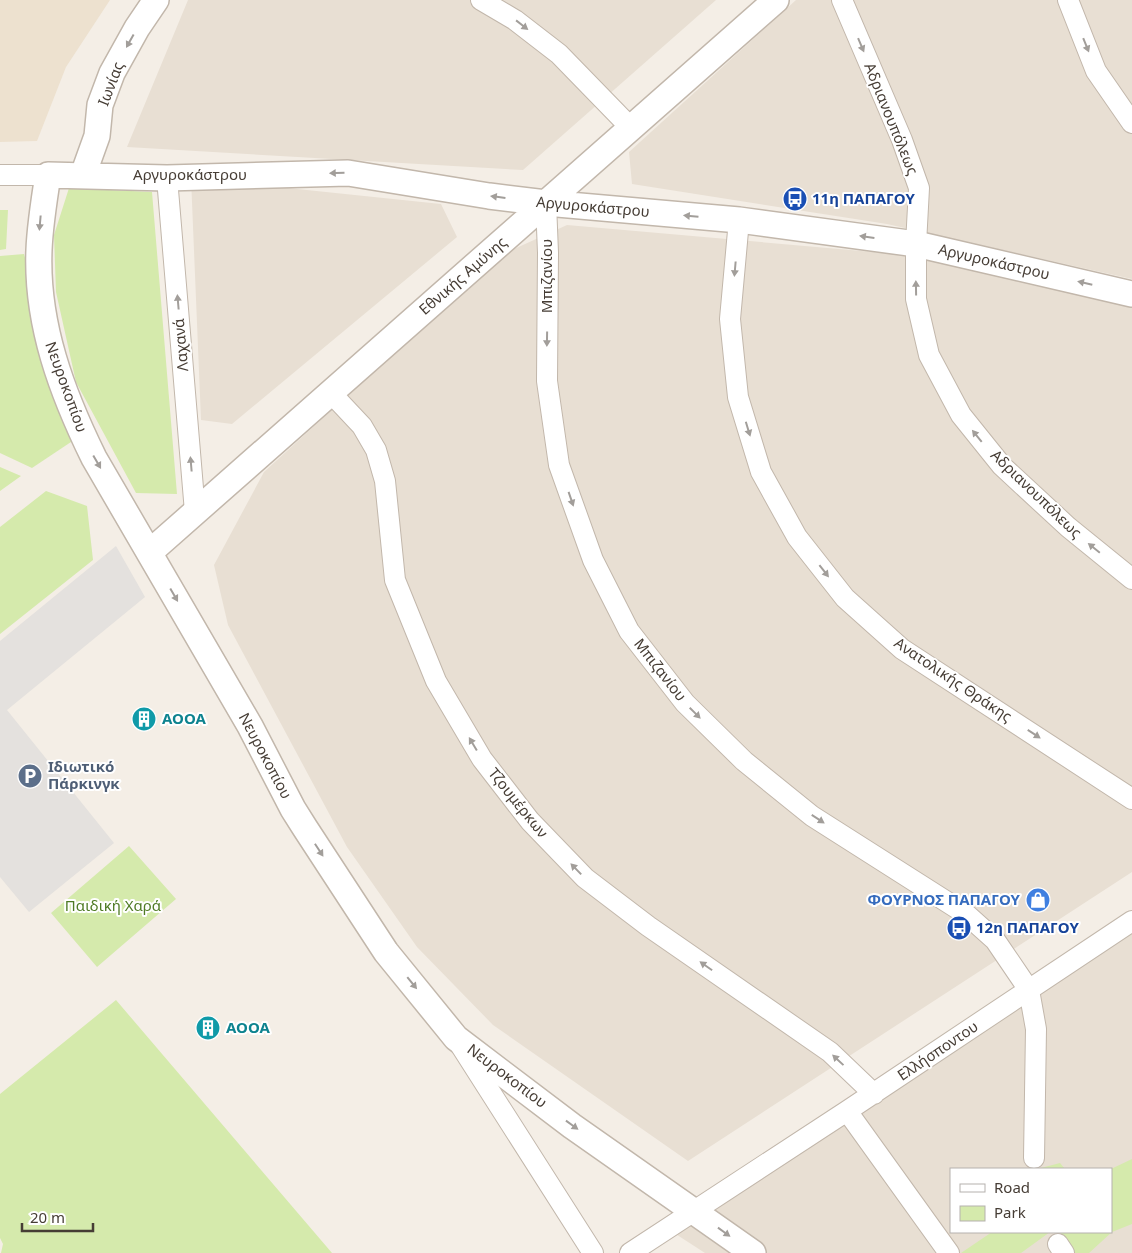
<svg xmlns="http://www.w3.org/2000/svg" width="1132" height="1253" viewBox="0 0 1132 1253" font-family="'Noto Sans',sans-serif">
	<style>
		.residential { fill: #e8dfd3; fill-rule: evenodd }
		.education { fill: #ede1cf }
		.green { fill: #d5eaac }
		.parking { fill: #e4e1de }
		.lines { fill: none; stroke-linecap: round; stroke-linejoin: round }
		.minor-casing { stroke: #c2b7ab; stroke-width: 22 }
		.tertiary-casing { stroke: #c2b7ab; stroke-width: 28 }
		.minor { stroke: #fff; stroke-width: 20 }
		.tertiary { stroke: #fff; stroke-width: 25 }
		.oneway { fill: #a29e9a }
		.labels { text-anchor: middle; stroke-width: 4; stroke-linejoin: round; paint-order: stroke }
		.street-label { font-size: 15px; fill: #463d35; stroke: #fff }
		.transit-label { font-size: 15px; font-weight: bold; fill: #164399; stroke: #fff; text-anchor: start }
		.culture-label { font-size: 15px; font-weight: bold; fill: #0d838f; stroke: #fff; text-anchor: start }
		.service-label { font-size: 15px; font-weight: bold; fill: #4e5e75; stroke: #fff; text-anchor: start }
		.shop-label { font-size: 15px; font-weight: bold; fill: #366cbe; stroke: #fff; text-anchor: end }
		.park-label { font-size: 15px; fill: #4f7b25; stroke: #fff }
	</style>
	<rect width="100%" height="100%" fill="#f4eee6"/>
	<path class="residential" d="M188 0H716L523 170 127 147Z
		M796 0H1132V279L887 224 632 184 629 152Z
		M191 178 441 204 457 237 232 424 201 420Z
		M567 225 930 257 1132 303V872L688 1161 493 1025 417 947 347 847 228 625 214 565 264 472 501 255Z
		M1132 923V1253H705L671 1231ZM951 1169H1111V1232H951Z"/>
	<path class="education" d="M0 0H110L66 67 37 141 0 142Z"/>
	<path class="green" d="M69 188 152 192 177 494 136 493 76 382 56 292 54 235Z
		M0 210H8L6 249 0 250Z
		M24 254 74 440 32 468 0 453V256Z
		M0 467 21 476 0 491Z
		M46 491 87 506 93 560 0 634V527Z
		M129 846 176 899 97 967 51 913Z
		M116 1000 332 1253H1L3 1244 0 1238V1094Z
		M1132 1159V1224L1112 1232 1089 1253H1075L1060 1232H1111V1169Z
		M1060 1163 1065 1169H1037Z
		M992 1232H1050L1021 1253H961Z"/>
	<path class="parking" d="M116 546 145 597 7 710 114 843 29 912 0 877V641Z"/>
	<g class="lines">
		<defs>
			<path id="minor" d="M481 0 515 20 559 54 631 128
				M842 0 902 140 919 188 916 244V299L929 355 961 415 1002 466 1068 527 1132 579
				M1068 0 1096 71 1132 123
				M0 175H48
				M167 178 195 512
				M546 203 548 253 547 381 559 465 593 560 629 631 685 703 744 761 812 816 966 914 995 940 1029 990 1036 1029 1034 1158
				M739 220 730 319 738 397 761 472 797 537 845 598 902 649 1132 799
				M331 393 362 426 376 450 385 481 395 580 436 681 482 759 530 821 585 878 648 926 830 1052 874 1094
				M461 1046 593 1253
				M847 1111 949 1253
				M1058 1244 1064 1253
				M630 1253 847 1111 1132 921"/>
			<path id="tertiary" d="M83 175 97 136 100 105 112 73 137 28 156 0
				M150 552 776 0
				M753 1253 572 1126 456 1038 386 952 305 828 293 809 250 726 94 458C62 393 36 324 39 250 40 225 44 200 48 175L167 178 348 173 489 196 546 203 739 220 916 244 1132 294"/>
		</defs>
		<use href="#minor" class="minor-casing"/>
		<use href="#tertiary" class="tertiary-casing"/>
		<use href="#minor" class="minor"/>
		<use href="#tertiary" class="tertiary"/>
	</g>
	<defs><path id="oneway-solid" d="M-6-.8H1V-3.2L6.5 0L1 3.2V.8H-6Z" transform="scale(1.25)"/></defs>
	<g class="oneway">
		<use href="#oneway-solid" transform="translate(522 25) rotate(38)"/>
		<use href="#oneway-solid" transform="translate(130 41) rotate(119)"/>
		<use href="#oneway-solid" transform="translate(861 45) rotate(67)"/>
		<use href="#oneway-solid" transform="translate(1086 45) rotate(68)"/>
		<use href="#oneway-solid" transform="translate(337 173) rotate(178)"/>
		<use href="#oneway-solid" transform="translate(498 197) rotate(-173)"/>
		<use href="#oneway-solid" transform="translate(691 216) rotate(-175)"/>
		<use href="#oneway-solid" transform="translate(40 223) rotate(95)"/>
		<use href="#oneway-solid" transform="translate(867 237) rotate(-172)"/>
		<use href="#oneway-solid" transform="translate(735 269) rotate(95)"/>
		<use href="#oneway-solid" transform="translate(1085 283) rotate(-167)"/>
		<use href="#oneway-solid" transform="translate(916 288) rotate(-91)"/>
		<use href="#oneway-solid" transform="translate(178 302) rotate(-95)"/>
		<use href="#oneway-solid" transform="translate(547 339) rotate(91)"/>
		<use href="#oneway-solid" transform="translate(748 429) rotate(73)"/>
		<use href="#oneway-solid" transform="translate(977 436) rotate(-129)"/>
		<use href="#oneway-solid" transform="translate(97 462) rotate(60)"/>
		<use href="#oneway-solid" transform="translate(191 464) rotate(-95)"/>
		<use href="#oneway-solid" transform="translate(571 499) rotate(71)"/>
		<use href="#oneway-solid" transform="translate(1094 548) rotate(-141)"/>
		<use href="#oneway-solid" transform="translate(824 571) rotate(52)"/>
		<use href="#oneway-solid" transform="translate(174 595) rotate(60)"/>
		<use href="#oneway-solid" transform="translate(695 713) rotate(45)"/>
		<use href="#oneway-solid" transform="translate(1034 734) rotate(33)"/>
		<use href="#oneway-solid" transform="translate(473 744) rotate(-121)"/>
		<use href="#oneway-solid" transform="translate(818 819) rotate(33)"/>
		<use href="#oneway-solid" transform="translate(319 850) rotate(57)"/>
		<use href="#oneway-solid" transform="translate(576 869) rotate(-134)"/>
		<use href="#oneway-solid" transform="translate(706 966) rotate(-145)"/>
		<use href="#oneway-solid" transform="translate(412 983) rotate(51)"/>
		<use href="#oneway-solid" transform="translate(838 1060) rotate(-137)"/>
		<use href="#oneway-solid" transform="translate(572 1125) rotate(36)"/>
		<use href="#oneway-solid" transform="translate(724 1232) rotate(36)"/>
	</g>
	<defs>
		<symbol id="bus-disc" viewBox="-11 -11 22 22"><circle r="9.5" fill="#1a4fb4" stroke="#fff"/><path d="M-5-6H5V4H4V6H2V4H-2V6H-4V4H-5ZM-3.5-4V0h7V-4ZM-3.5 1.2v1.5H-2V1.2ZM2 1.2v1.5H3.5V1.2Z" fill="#fff"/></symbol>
		<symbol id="building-disc" viewBox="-11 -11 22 22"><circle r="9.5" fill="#0f9aa8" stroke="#fff"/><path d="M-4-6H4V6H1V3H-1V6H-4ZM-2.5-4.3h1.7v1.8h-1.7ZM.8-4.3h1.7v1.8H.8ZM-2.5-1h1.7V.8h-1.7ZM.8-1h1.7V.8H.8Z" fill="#fff"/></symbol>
		<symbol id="parking-disc" viewBox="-11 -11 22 22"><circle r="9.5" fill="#5c6f8a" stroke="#fff"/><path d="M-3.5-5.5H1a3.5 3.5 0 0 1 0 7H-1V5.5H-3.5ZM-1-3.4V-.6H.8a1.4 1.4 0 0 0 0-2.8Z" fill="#fff"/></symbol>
		<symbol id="shop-disc" viewBox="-11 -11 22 22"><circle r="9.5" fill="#3f7fe0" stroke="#fff"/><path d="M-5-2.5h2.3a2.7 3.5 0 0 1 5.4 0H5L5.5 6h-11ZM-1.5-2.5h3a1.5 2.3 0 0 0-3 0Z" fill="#fff"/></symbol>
	</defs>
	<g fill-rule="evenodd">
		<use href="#bus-disc" x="781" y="185" width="28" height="28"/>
		<use href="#building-disc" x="130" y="705" width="28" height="28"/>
		<use href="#parking-disc" x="16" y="762" width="28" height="28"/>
		<use href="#shop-disc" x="1024" y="886" width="28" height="28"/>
		<use href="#bus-disc" x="945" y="914" width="28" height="28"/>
		<use href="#building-disc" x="194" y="1014" width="28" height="28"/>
	</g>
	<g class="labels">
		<g class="street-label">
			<text transform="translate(111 84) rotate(-69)" y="5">Ιωνίας</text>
			<text transform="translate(891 119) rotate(68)" y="5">Αδριανουπόλεως</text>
			<text x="190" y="180">Αργυροκάστρου</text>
			<text transform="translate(593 207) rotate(5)" y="5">Αργυροκάστρου</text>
			<text transform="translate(994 262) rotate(13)" y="5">Αργυροκάστρου</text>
			<text transform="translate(463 276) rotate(-41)" y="5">Εθνικής Αμύνης</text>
			<text transform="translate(547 276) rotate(-90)" y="5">Μπιζανίου</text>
			<text transform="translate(181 345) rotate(-95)" y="5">Λαχανά</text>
			<text transform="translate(66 387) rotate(70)" y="5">Νευροκοπίου</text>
			<text transform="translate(1036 494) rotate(44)" y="5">Αδριανουπόλεως</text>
			<text transform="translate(660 670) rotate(52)" y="5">Μπιζανίου</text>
			<text transform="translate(953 680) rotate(34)" y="5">Ανατολικής Θράκης</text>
			<text transform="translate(265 756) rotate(62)" y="5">Νευροκοπίου</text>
			<text transform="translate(518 803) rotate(51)" y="5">Τζουμέρκων</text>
			<text transform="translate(938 1051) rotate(-34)" y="5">Ελλήσποντου</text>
			<text transform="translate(507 1076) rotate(37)" y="5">Νευροκοπίου</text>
		</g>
		<g class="transit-label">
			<text x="812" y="204">11η ΠΑΠΑΓΟΥ</text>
			<text x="976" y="933">12η ΠΑΠΑΓΟΥ</text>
		</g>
		<g class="culture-label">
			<text x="162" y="724">ΑΟΟΑ</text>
			<text x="226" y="1033">AOOA</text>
		</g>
		<g class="service-label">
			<text x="48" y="772">Ιδιωτικό<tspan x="48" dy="17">Πάρκινγκ</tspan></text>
		</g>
		<g class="shop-label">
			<text x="1020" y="905">ΦΟΥΡΝΟΣ ΠΑΠΑΓΟΥ</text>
		</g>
		<g class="park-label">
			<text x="113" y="911">Παιδική Χαρά</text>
		</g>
	</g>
	<rect x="950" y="1168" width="162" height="65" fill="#ffffff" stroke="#b5b1ae"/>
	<rect x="960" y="1184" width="25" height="8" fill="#ffffff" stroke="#b5b1ae"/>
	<text x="994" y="1193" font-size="15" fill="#463d35">Road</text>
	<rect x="960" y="1206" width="25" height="15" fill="#d5eaac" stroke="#b5b1ae"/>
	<text x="994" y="1218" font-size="15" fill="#463d35">Park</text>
	<path d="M22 1223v8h71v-8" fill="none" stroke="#463d35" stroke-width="2.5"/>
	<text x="30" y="1223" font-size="15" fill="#463d35" stroke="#ffffff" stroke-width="4" paint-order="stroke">20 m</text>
</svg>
